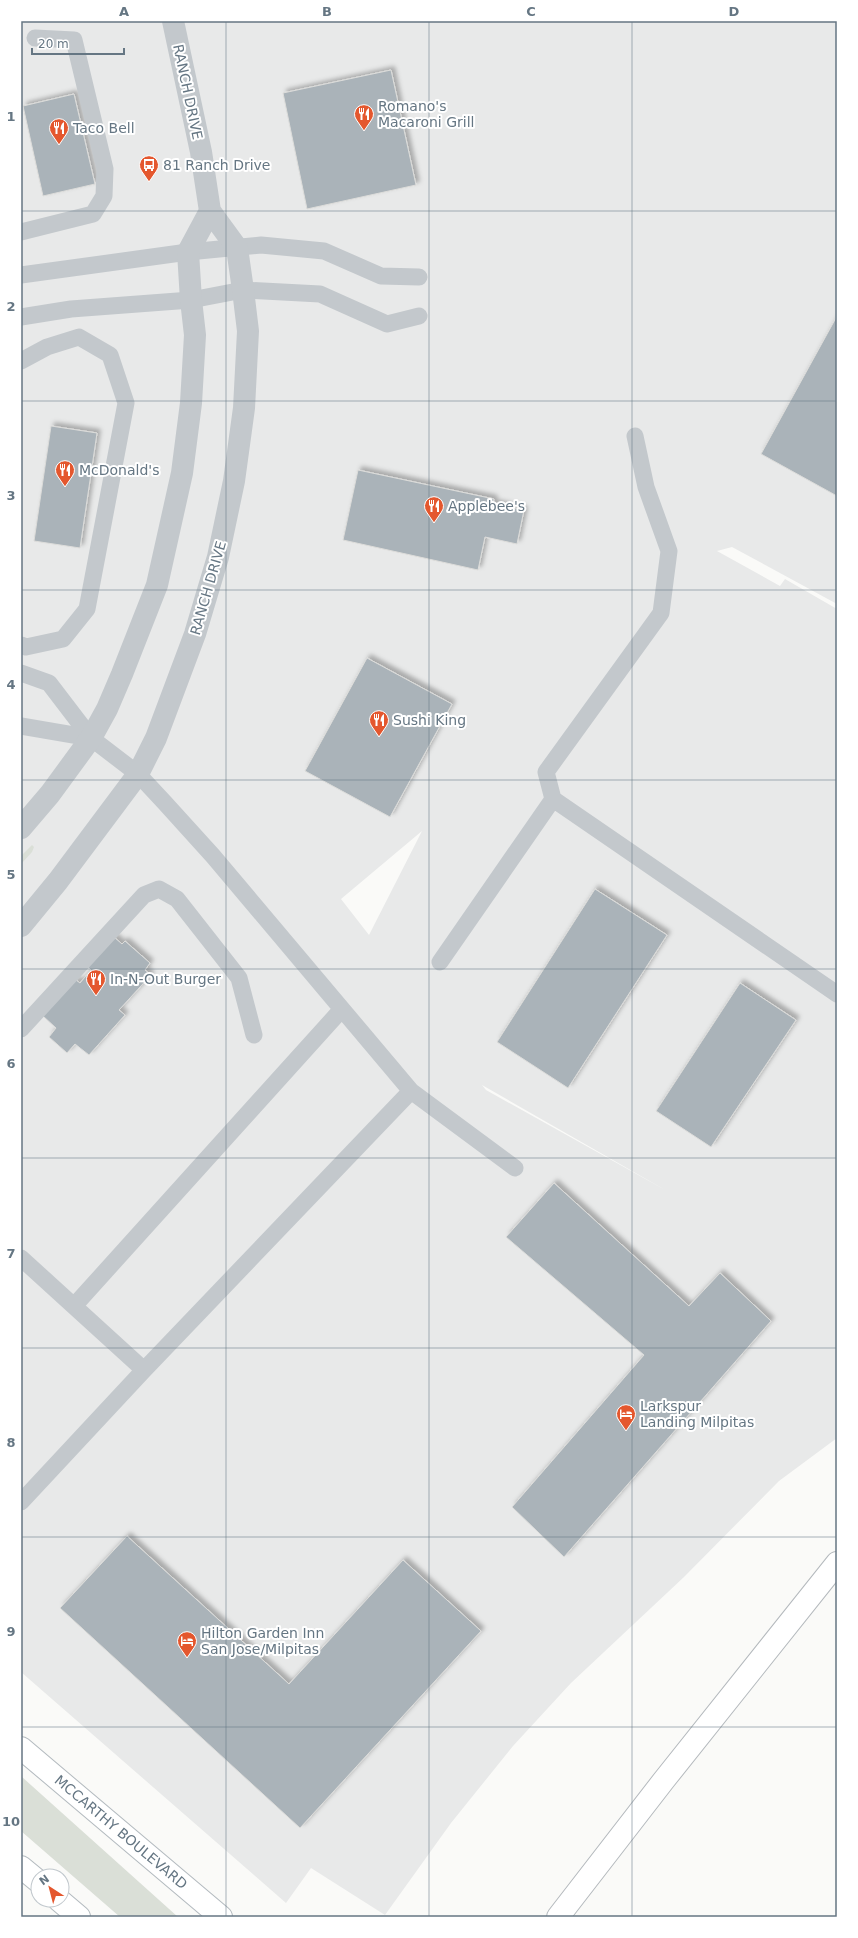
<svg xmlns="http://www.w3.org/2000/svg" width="858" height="1938" viewBox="0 0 858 1938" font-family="'DejaVu Sans',sans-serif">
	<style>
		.built { fill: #e8e9e9; fill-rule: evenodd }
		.green { fill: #dadfd7 }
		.building { fill: #aab3b9; stroke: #dcdcda; filter: url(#shadow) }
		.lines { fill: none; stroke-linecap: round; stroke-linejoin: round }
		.secondary-casing { stroke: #b3babf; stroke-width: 24 }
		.motorway-casing { stroke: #b4b9bd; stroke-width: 24 }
		.service { stroke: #c3c8cc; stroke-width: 17 }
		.tertiary { stroke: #c3c8cc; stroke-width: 22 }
		.secondary { stroke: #fff; stroke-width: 22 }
		.motorway { stroke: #fff; stroke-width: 22 }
		.grid { fill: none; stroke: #657683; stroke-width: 1; stroke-opacity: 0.55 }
		.labels { text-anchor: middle; stroke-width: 4; stroke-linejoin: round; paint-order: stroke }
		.street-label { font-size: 14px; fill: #657683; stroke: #fff }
		.poi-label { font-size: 14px; fill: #657683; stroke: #fff; text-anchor: start }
		.neatline { fill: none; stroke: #657683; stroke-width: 1.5 }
		.grid-label { font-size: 13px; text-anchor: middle; font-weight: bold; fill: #657683 }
	</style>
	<defs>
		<filter id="shadow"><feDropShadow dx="3.5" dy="-3.5" stdDeviation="2" flood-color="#0004"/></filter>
	</defs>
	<rect width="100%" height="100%" fill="#fafaf8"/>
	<path class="built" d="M21 21H837V604L732 547 717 551 780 586 785 579 837 609V1438L779 1481 684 1577 571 1683 513 1746 451 1823 385 1915 311 1868 286 1903 21 1672ZM422 831 369 935 341 899ZM482 1085 667 1191 486 1090Z"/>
	<path class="green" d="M32 845 34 847 32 852 21 864V856Z
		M21 1776 22 1777 178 1917H120L21 1831Z"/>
	<path class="building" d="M391 70 416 185 307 209 283 93Z
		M74 94 95 184 43 196 23 106Z
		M837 316V496L761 454Z
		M51 426 97 433 80 548 34 541Z
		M358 470 494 499 493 503 524 510 517 544 485 537 478 570 343 540Z
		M367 658 452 704 390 817 305 771Z
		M595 889 667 935 568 1088 497 1042Z
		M114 937 122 944 125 941 150 963 145 970 151 975 119 1010 125 1015 89 1055 75 1044 67 1053 49 1037 56 1028 43 1016 76 980 80 983 91 970 87 966Z
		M740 983 796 1020 711 1147 656 1111Z
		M554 1183 689 1306 720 1273 771 1321 564 1557 512 1507 644 1355 506 1237Z
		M127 1536 289 1684 403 1560 481 1631 300 1828 60 1608Z"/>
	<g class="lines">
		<defs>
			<path id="secondary" d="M21 1748 221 1917
				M21 1867 38 1881
				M59 1900 79 1917"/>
			<path id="motorway" d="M558 1917 664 1780 837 1563"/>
		</defs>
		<use href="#secondary" class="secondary-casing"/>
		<use href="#motorway" class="motorway-casing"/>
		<path class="service" d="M21 232 93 214 104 196 105 169 74 40 35 38
			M21 275 188 252 261 245 324 251 381 276 419 277
			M21 317 71 309 191 300 243 290 320 294 387 324 419 316
			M21 361 47 347 79 337 110 355 126 403 87 609 63 639 26 647 21 645
			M635 436 646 487 669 551 661 613 546 772 553 799 837 994
			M21 673 49 683 91 738 138 774 165 803 213 856 411 1091 515 1168
			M21 726 91 738
			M440 962 553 799
			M21 1029 144 895 159 889 177 899 239 978 254 1035
			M21 1258 144 1370
			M74 1306 342 1009
			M21 1502 144 1370 411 1091"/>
		<path class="tertiary" d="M21 828 50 794 91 738 107 709 122 674 157 585 182 473 191 403 195 335 191 300 188 252 210 211
			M21 926 58 881 138 774 156 738 195 634 218 557 234 481 244 408 248 331 243 290 237 248 210 211 201 152 173 21"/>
		<use href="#secondary" class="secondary"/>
		<use href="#motorway" class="motorway"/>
	</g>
	<path class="grid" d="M226 21V1917M429 21V1917M632 21V1917M21 211H837M21 401H837M21 590H837M21 780H837M21 969H837M21 1158H837M21 1348H837M21 1537H837M21 1727H837"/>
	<defs>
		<symbol id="restaurant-pin" viewBox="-11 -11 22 30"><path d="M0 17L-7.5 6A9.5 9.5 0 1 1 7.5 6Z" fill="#e4572e" stroke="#fff"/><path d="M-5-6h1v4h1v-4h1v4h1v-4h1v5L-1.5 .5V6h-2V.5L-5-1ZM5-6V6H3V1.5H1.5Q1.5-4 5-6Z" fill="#fff"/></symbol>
		<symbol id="bus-pin" viewBox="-11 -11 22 30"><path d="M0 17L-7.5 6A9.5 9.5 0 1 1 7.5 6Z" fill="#e4572e" stroke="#fff"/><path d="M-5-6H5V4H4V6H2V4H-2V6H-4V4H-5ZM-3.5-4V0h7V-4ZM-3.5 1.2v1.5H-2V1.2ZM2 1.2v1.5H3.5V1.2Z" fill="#fff"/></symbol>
		<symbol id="hotel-pin" viewBox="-11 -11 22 30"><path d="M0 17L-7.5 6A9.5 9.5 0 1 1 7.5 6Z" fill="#e4572e" stroke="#fff"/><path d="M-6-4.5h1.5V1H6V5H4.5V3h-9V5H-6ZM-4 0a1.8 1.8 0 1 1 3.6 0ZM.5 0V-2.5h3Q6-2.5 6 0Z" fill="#fff"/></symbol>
	</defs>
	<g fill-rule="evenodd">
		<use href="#restaurant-pin" x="353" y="103" width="22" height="30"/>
		<use href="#restaurant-pin" x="48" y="117" width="22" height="30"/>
		<use href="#bus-pin" x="138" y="154" width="22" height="30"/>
		<use href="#restaurant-pin" x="54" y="459" width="22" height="30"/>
		<use href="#restaurant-pin" x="423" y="495" width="22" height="30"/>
		<use href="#restaurant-pin" x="368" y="709" width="22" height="30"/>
		<use href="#restaurant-pin" x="85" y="968" width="22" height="30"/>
		<use href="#hotel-pin" x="615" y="1403" width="22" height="30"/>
		<use href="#hotel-pin" x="176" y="1630" width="22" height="30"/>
	</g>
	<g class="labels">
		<g class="street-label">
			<text transform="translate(188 92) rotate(78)" y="5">RANCH DRIVE</text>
			<text transform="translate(208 588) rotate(-74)" y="5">RANCH DRIVE</text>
			<text transform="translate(121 1832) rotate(40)" y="5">MCCARTHY BOULEVARD</text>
		</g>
		<g class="poi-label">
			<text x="378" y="111">Romano's<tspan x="378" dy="16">Macaroni Grill</tspan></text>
			<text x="73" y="133">Taco Bell</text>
			<text x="163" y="170">81 Ranch Drive</text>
			<text x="79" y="475">McDonald's</text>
			<text x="448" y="511">Applebee's</text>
			<text x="393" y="725">Sushi King</text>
			<text x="110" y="984">In-N-Out Burger</text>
			<text x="640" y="1411">Larkspur<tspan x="640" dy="16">Landing Milpitas</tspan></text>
			<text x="201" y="1638">Hilton Garden Inn<tspan x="201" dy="16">San Jose/Milpitas</tspan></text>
		</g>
	</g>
	<rect width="858" height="1938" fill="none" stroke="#ffffff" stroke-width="44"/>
	<g transform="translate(50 1888) rotate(324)"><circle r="19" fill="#ffffff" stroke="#c1c8cd"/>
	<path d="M0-3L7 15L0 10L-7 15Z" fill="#e4572e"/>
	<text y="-6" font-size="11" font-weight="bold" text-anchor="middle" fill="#657683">N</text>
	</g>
	<path d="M32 48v6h92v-6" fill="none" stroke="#657683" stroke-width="2"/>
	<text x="38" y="48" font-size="12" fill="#657683" stroke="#ffffff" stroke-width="3" paint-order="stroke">20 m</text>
	<rect x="22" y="22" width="814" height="1894" class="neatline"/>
	<g class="grid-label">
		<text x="124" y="16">A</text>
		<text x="327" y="16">B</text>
		<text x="531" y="16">C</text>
		<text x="734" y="16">D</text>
		<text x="11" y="121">1</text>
		<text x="11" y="311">2</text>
		<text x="11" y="500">3</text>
		<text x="11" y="689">4</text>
		<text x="11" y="879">5</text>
		<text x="11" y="1068">6</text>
		<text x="11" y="1258">7</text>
		<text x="11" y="1447">8</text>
		<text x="11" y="1636">9</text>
		<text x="11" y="1826">10</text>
	</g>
</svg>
